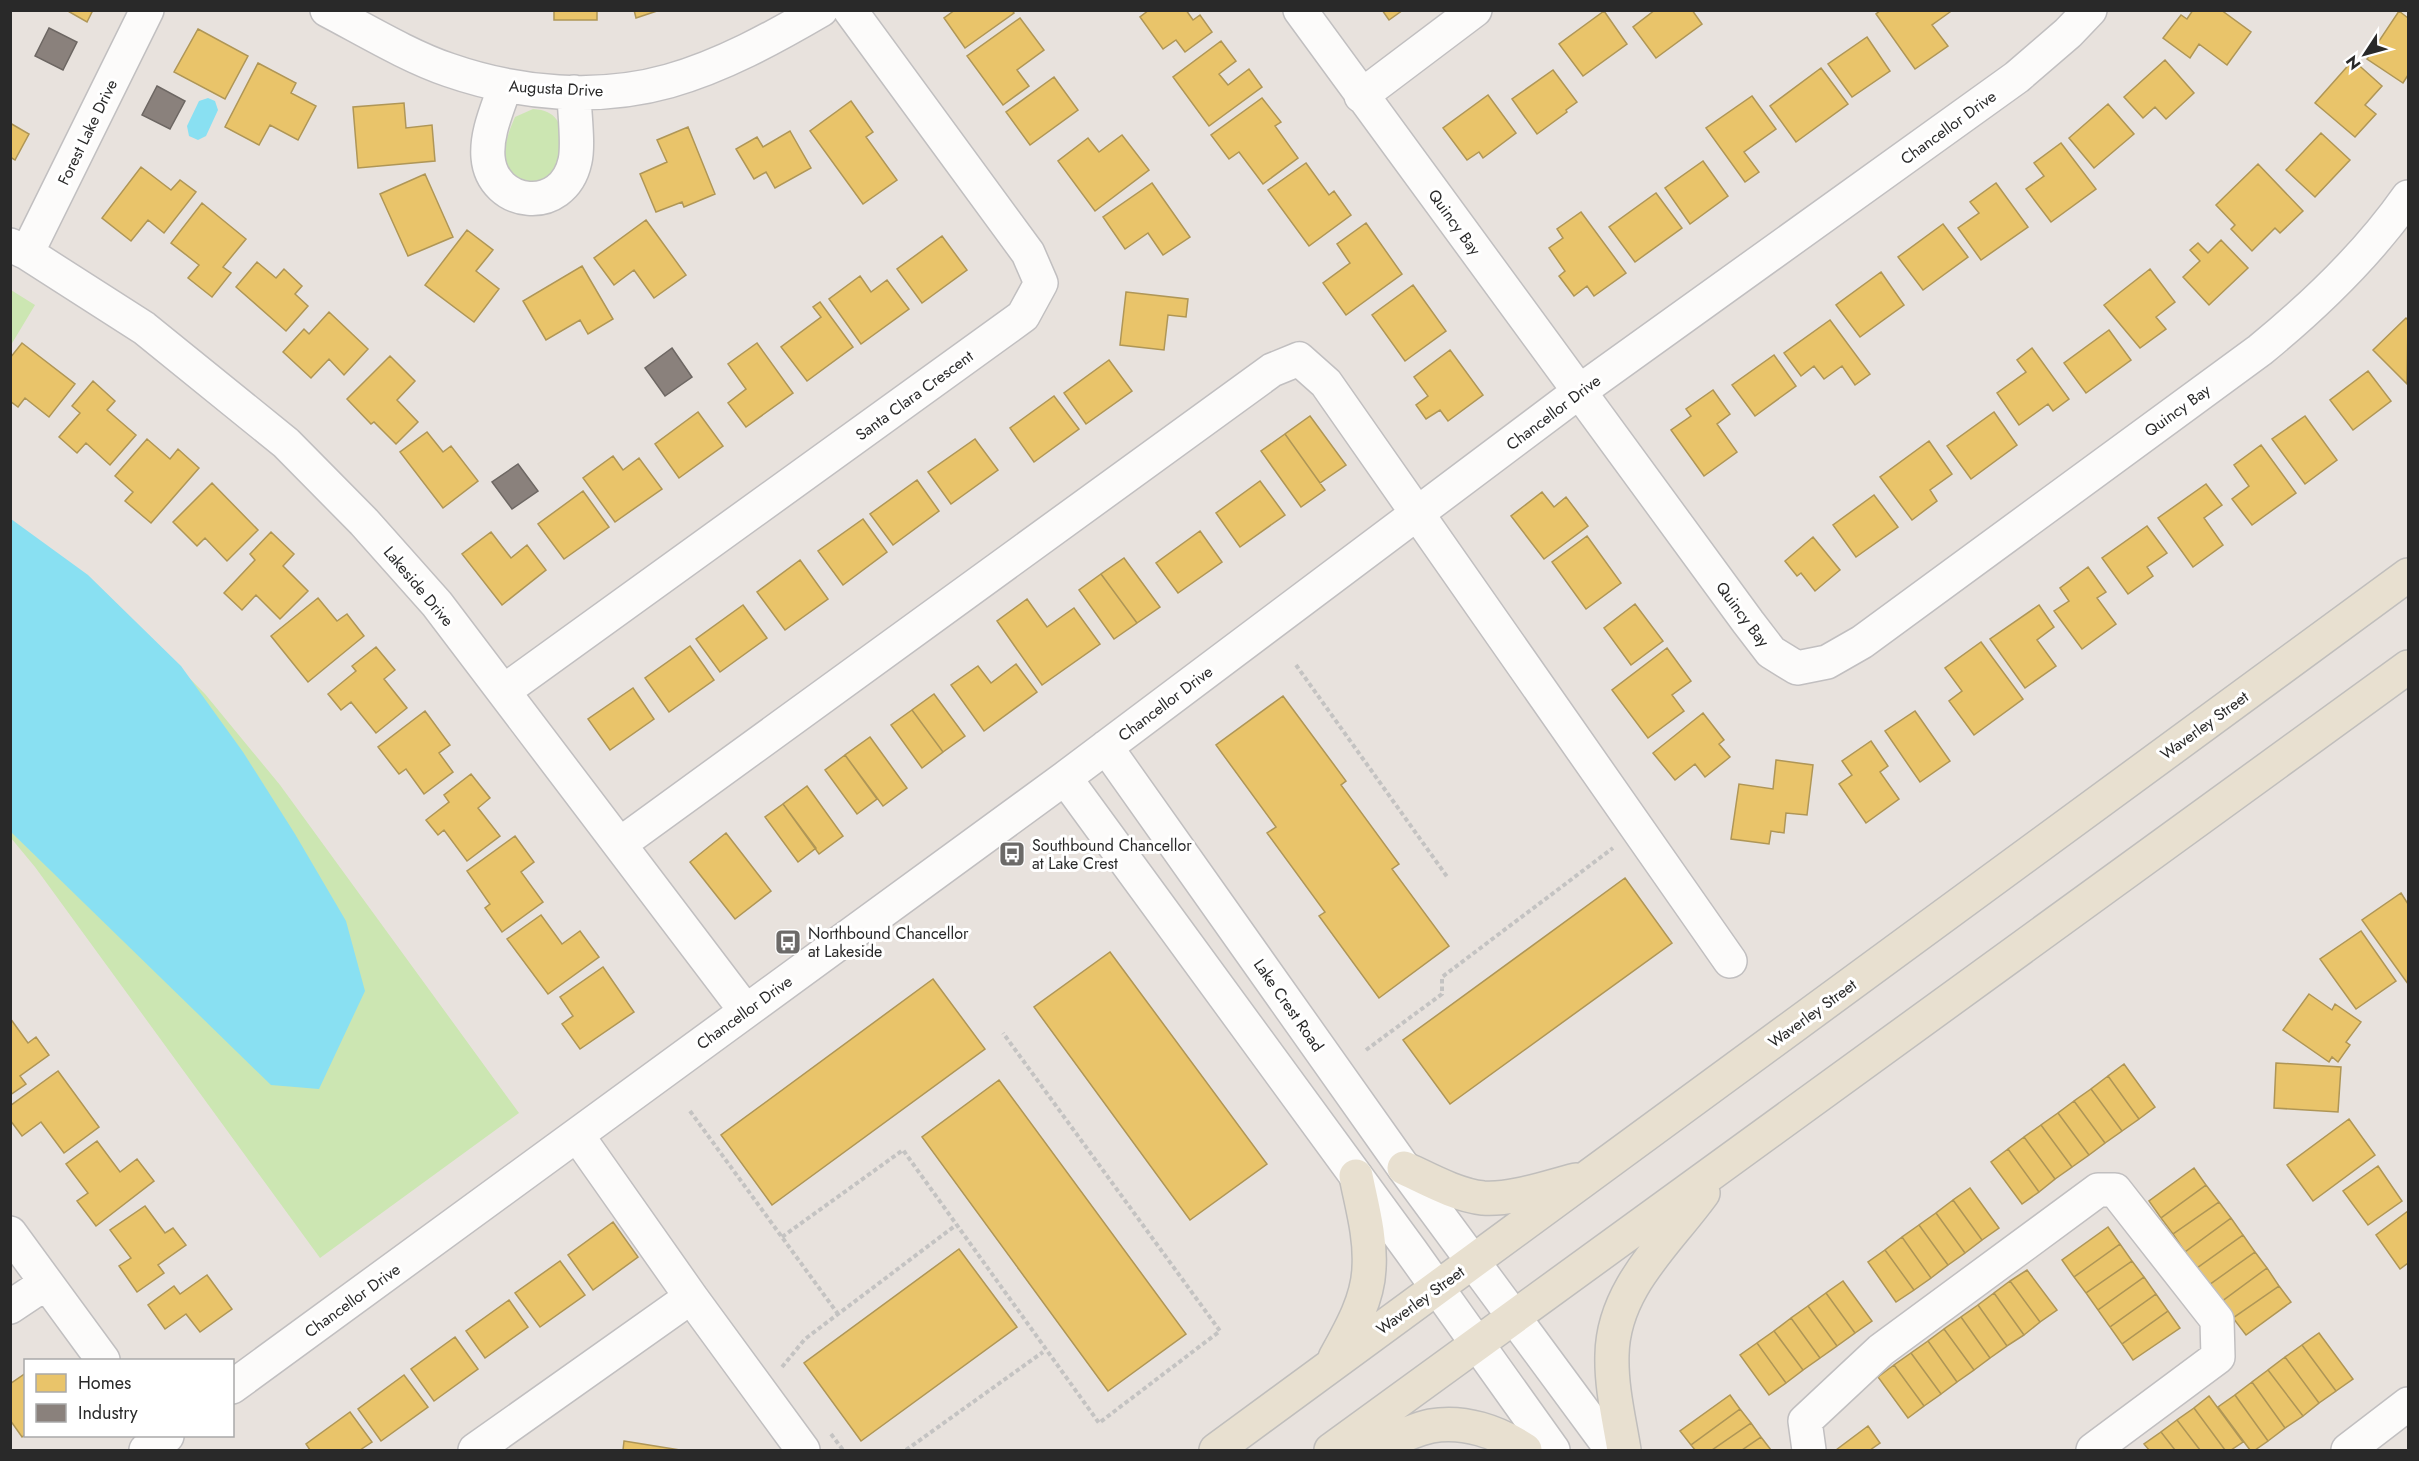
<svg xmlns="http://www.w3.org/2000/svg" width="2419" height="1461" viewBox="0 0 2419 1461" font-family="Jost,sans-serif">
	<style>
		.green { fill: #cce6b2 }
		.water { fill: #89e0f2 }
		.homes { fill: #e9c46a; stroke: #af9656; stroke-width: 1.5 }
		.industry { fill: #8a817c; stroke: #6d6763; stroke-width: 1.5 }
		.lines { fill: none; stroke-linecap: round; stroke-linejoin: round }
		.minor-casing { stroke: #c1bfc0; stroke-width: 36 }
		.major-casing { stroke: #c0bebc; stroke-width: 36 }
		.path { stroke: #c4c3c2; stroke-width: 4; stroke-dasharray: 4.5 3; stroke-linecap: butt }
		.minor { stroke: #fcfbfa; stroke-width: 33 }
		.major { stroke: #e8e0d0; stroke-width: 33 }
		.labels { text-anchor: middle; stroke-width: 6; stroke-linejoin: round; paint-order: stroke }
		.street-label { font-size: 16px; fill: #292929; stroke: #fff }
		.poi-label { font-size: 16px; fill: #292929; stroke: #fff; text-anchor: start }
	</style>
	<rect width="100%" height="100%" fill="#e8e2dd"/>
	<path class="green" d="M533 109C570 111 561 143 560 170L538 185C495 178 501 149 515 117Z
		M11 290 35 305 11 345Z
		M10 522 144 632 205 694 280 785 519 1113 320 1258 35 867 11 838Z"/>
	<path class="water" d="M208 98 215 101 218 110 206 136 198 140 189 136 187 126 199 101Z
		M11 519 88 575 181 666 243 752 295 834 346 921 365 991 319 1089 271 1085 11 832Z"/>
	<path class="homes" d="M66 10H93L87 22Z
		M554 10H597V20H554Z
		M634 10H660L636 18Z
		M955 10H1012L1014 13 965 48 944 18Z
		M1149 10H1186L1193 20 1200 15 1212 32 1185 52 1176 40 1163 49 1140 17Z
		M1382 10H1403L1389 20Z
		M1655 10H1692L1702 24 1656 58 1633 27Z
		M1881 10H1948L1950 12 1932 25 1948 46 1915 69 1876 14Z
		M2193 10H2221L2251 32 2227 65 2199 44 2190 58 2163 38 2181 15 2187 19Z
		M1604 11 1627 44 1583 76 1559 44Z
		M2399 11 2408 18V75L2403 83 2367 59Z
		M1020 18 1044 50 1017 70 1029 86 1003 105 967 56Z
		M198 29 248 56 225 99 174 72Z
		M1867 37 1890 71 1852 97 1828 64Z
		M1221 41 1236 61 1219 74 1228 85 1249 69 1262 87 1209 126 1173 77Z
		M2165 60 2194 93 2166 119 2155 107 2143 118 2124 97Z
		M2353 60 2382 86 2365 105 2376 114 2355 137 2315 103Z
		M258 63 296 83 291 93 316 106 298 140 270 125 259 145 225 127Z
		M1821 68 1848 104 1796 142 1770 106Z
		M1553 70 1577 102 1566 110 1567 112 1537 134 1512 99Z
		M1054 77 1078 110 1030 145 1006 112Z
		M1488 95 1516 133 1483 158 1479 152 1467 160 1443 128Z
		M1752 96 1776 129 1744 152 1759 172 1745 182 1706 128Z
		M1262 98 1281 122 1275 126 1298 158 1263 184 1239 152 1229 159 1211 135Z
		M851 101 873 132 866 137 897 180 863 204 810 131Z
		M404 103 406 128 432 125 435 161 358 168 353 107Z
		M2108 104 2134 134 2094 168 2069 138Z
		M10 123 29 134 15 160 10 157Z
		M688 127 715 194 684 207 682 202 656 212 640 174 667 162 657 140Z
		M790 131 811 168 775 188 766 172 754 179 736 149 757 137 763 147Z
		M2321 133 2350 160 2315 197 2286 170Z
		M1122 135 1149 170 1095 211 1058 161 1088 138 1099 152Z
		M2061 143 2096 189 2051 222 2026 189 2044 176 2034 163Z
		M1703 161 1728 196 1690 224 1665 188Z
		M1306 163 1329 195 1334 191 1351 215 1309 246 1268 190Z
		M2258 164 2303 211 2280 233 2275 228 2252 251 2231 229 2235 225 2216 205Z
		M141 167 171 190 180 180 196 192 164 233 148 220 131 241 102 218Z
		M425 174 453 237 408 256 380 194Z
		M1152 183 1190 237 1163 255 1148 233 1125 249 1103 217Z
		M1996 183 2028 227 1981 260 1958 228 1979 213 1970 202Z
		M1656 193 1682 228 1635 262 1609 227Z
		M202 203 246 239 223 267 231 273 212 297 188 278 199 265 171 243Z
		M1581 212 1626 273 1594 296 1587 286 1574 296 1559 276 1565 271 1549 248 1563 238 1557 229Z
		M646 220 686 275 654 298 634 270 614 285 594 258Z
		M1366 223 1402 274 1346 315 1323 283 1350 263 1337 244Z
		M1943 224 1968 257 1923 290 1898 257Z
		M467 230 493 250 476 271 499 289 474 322 425 285Z
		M942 236 967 270 922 303 897 269Z
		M2221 240 2248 268 2209 305 2183 277 2200 261 2190 250 2198 243 2208 253Z
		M257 262 276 278 284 269 302 286 295 294 308 306 286 331 236 287Z
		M582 266 613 319 588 334 580 320 546 340 523 301Z
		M2150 269 2175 302 2156 317 2166 329 2140 348 2104 305Z
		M1881 272 1904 305 1860 337 1836 305Z
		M860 276 871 292 887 280 909 309 861 344 829 299Z
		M1413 285 1446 331 1405 361 1372 315Z
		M1126 292 1188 299 1186 317 1168 315 1164 350 1120 345Z
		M820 302 853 347 807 381 781 347 821 317 813 307Z
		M329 312 368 349 344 375 329 359 311 378 283 352 304 329 309 334Z
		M2406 318 2408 320 2407 384 2373 350Z
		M1830 320 1870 374 1855 385 1842 366 1824 379 1814 366 1801 376 1784 353Z
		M2109 330 2131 360 2086 393 2064 363Z
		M22 343 75 384 49 417 25 398 18 407 10 401V358Z
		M757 343 793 393 746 427 728 403 746 389 728 364Z
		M2032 348 2069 399 2053 411 2048 404 2019 425 1997 393 2026 372 2017 360Z
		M1450 350 1483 395 1448 421 1440 410 1426 419 1416 405 1428 396 1414 377Z
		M1774 355 1796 386 1755 416 1732 385Z
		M390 356 415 381 397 400 418 422 396 444 374 422 371 424 347 399Z
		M1109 360 1132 391 1086 424 1064 393Z
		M2368 371 2391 401 2353 430 2330 400Z
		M93 381 115 401 107 410 136 435 110 465 86 443 77 453 59 437 80 413 72 406Z
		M1713 390 1730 414 1717 424 1737 452 1704 476 1671 430 1691 416 1686 409Z
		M1054 396 1079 429 1034 462 1010 428Z
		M698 412 723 446 679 478 655 444Z
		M1994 412 2017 445 1971 479 1947 446Z
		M1310 416 1346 465 1320 483 1285 434Z
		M2305 416 2337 460 2305 484 2272 439Z
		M427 432 443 452 451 446 478 481 443 508 400 452Z
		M1285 434 1325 490 1301 507 1261 451Z
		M147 439 170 459 178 449 199 468 151 523 125 501 133 492 115 476Z
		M975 439 998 470 951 504 928 472Z
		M1929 441 1952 474 1930 490 1937 501 1912 520 1880 477Z
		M2261 445 2296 493 2252 525 2232 499 2249 486 2234 465Z
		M613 456 623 470 639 458 662 489 615 522 583 478Z
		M917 480 939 511 893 545 870 514Z
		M1260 481 1285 515 1240 547 1216 513Z
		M212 483 258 530 227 561 205 538 197 546 173 522Z
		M2206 484 2222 505 2204 518 2223 545 2193 567 2158 518Z
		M583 491 609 527 564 559 538 524Z
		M1542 492 1554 507 1566 497 1588 526 1544 559 1511 516Z
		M1874 495 1898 527 1856 557 1833 525Z
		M863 519 887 552 843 585 818 551Z
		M2147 526 2167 553 2147 567 2153 576 2128 594 2102 558Z
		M1200 531 1222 562 1178 593 1156 563Z
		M271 532 294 554 283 566 308 591 280 619 256 595 242 610 224 593 255 560 250 554Z
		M491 532 511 558 527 545 546 570 502 605 462 554Z
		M1587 536 1621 583 1586 609 1552 562Z
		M1813 537 1840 570 1815 591 1801 573 1797 576 1785 561Z
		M1124 558 1160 607 1137 623 1101 574Z
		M800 560 828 599 785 630 757 592Z
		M2088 567 2106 592 2097 598 2116 624 2082 649 2054 611 2069 601 2060 588Z
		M1101 574 1137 623 1114 639 1079 590Z
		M318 598 337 621 347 614 364 636 308 682 271 636Z
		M1027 599 1047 627 1074 608 1100 644 1042 685 997 621Z
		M1635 604 1663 641 1631 665 1604 628Z
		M743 605 767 638 720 672 696 639Z
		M2039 605 2054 627 2037 640 2056 666 2025 688 1990 639Z
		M1981 642 2023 699 1974 735 1949 701 1962 691 1945 668Z
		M690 646 714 680 669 712 645 678Z
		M376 647 395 670 384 679 407 708 376 733 351 702 341 710 328 694 356 671 352 666Z
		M1667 648 1691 681 1672 695 1684 711 1648 738 1612 690Z
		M1016 664 1037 692 984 731 951 685 978 666 991 683Z
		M633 688 654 719 610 750 588 719Z
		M934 694 965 736 943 752 912 710Z
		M1283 696 1346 781 1341 785 1399 864 1392 869 1449 946 1379 998 1319 916 1325 912 1267 833 1276 827 1216 745Z
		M912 710 943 752 922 768 891 725Z
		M425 711 450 745 439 753 453 772 424 794 406 769 399 774 378 747Z
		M1915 711 1950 761 1920 782 1885 731Z
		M1703 713 1724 740 1719 744 1730 757 1705 777 1695 764 1675 780 1653 753Z
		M870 737 907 788 883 806 845 755Z
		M1871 741 1888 766 1880 772 1899 799 1866 823 1839 784 1852 775 1842 761Z
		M845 755 877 799 857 814 825 770Z
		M1776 760 1813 765 1807 815 1786 813 1784 833 1771 831 1769 844 1731 839 1739 784 1773 789Z
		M471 774 490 798 478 808 500 836 467 861 444 830 438 835 426 820 449 802 444 795Z
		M807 786 843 836 819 854 783 804Z
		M783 804 816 848 798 862 765 817Z
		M726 833 771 891 735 919 690 862Z
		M515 836 534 862 521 872 543 902 502 932 485 908 490 904 467 871Z
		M1625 878 1672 943 1450 1104 1403 1040Z
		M2401 893 2408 904V984L2362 920Z
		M541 915 562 944 580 931 599 957 548 994 507 939Z
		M2361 931 2396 981 2356 1009 2320 959Z
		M1110 952 1267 1164 1190 1220 1034 1007Z
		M603 967 634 1012 580 1049 562 1024 573 1016 560 997Z
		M933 979 985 1049 772 1205 721 1135Z
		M2309 994 2332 1010 2335 1004 2361 1022 2346 1042 2350 1045 2338 1062 2332 1057 2329 1062 2283 1030Z
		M10 1018 28 1043 36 1037 49 1055 20 1076 26 1084 10 1095Z
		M2276 1063 2341 1067 2338 1112 2274 1108Z
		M2124 1064 2155 1107 2139 1119 2108 1076Z
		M58 1071 99 1127 64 1153 41 1122 22 1136 10 1120V1106Z
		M2108 1076 2139 1119 2122 1131 2091 1089Z
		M999 1080 1186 1334 1108 1391 922 1137Z
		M2091 1089 2122 1131 2105 1143 2074 1101Z
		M2074 1101 2105 1143 2089 1155 2058 1113Z
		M2058 1113 2089 1155 2072 1167 2041 1125Z
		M2349 1119 2375 1155 2313 1201 2287 1165Z
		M2041 1125 2072 1167 2055 1179 2024 1137Z
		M2024 1137 2055 1179 2039 1192 2008 1149Z
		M97 1141 120 1172 137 1159 154 1181 96 1226 77 1201 88 1193 66 1164Z
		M2008 1149 2039 1192 2022 1204 1991 1162Z
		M2378 1166 2402 1201 2368 1225 2343 1191Z
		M2194 1168 2206 1185 2161 1218 2149 1201Z
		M2206 1185 2219 1202 2173 1234 2161 1218Z
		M1970 1188 1999 1228 1982 1240 1953 1200Z
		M1953 1200 1982 1240 1965 1253 1936 1213Z
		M2219 1202 2231 1218 2185 1252 2173 1234Z
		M145 1206 165 1233 173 1228 186 1245 158 1265 164 1273 137 1292 119 1266 131 1258 110 1230Z
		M2408 1211V1263L2400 1269 2376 1235Z
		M1936 1213 1965 1253 1948 1265 1919 1225Z
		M2231 1218 2243 1235 2197 1268 2185 1252Z
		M613 1222 638 1257 593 1290 568 1255Z
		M1919 1225 1948 1265 1931 1278 1902 1237Z
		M2108 1227 2120 1244 2074 1277 2062 1260Z
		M2243 1235 2255 1252 2209 1285 2197 1268Z
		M1902 1237 1931 1278 1914 1290 1885 1250Z
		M2120 1244 2132 1261 2086 1293 2074 1277Z
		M959 1249 1017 1327 861 1441 804 1363Z
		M1885 1250 1914 1290 1896 1302 1868 1262Z
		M2255 1252 2267 1268 2221 1302 2209 1285Z
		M560 1261 585 1295 540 1327 515 1293Z
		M2132 1261 2144 1277 2098 1310 2086 1293Z
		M2267 1268 2279 1286 2233 1318 2221 1302Z
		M2027 1270 2057 1310 2040 1322 2010 1281Z
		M207 1275 232 1309 200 1332 186 1314 165 1329 148 1305 174 1286 180 1294Z
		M2144 1277 2156 1294 2110 1327 2098 1310Z
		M1843 1281 1872 1321 1855 1333 1826 1293Z
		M2010 1281 2040 1322 2024 1335 1994 1293Z
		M2279 1286 2291 1302 2246 1335 2233 1318Z
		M1826 1293 1855 1333 1837 1346 1808 1306Z
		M1994 1293 2024 1335 2007 1346 1978 1305Z
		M2156 1294 2168 1311 2122 1344 2110 1327Z
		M509 1300 528 1327 485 1358 466 1331Z
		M1978 1305 2007 1346 1990 1358 1961 1317Z
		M1808 1306 1837 1346 1820 1358 1791 1318Z
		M2168 1311 2180 1328 2133 1360 2122 1344Z
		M1961 1317 1990 1358 1974 1370 1944 1329Z
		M1791 1318 1820 1358 1803 1370 1774 1331Z
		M1944 1329 1974 1370 1957 1382 1928 1341Z
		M1774 1331 1803 1370 1786 1383 1757 1343Z
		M2319 1333 2353 1379 2336 1391 2302 1345Z
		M455 1337 478 1369 434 1401 411 1369Z
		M1928 1341 1957 1382 1941 1394 1911 1353Z
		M1757 1343 1786 1383 1769 1395 1740 1355Z
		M2302 1345 2336 1391 2319 1403 2285 1357Z
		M1911 1353 1941 1394 1924 1406 1894 1365Z
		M2285 1357 2319 1403 2303 1416 2268 1370Z
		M1894 1365 1924 1406 1908 1418 1878 1377Z
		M2268 1370 2303 1416 2285 1428 2252 1382Z
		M26 1373V1434L22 1437 10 1420V1384Z
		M404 1375 428 1407 381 1441 358 1409Z
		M2252 1382 2285 1428 2268 1441 2235 1395Z
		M1730 1395 1740 1409 1691 1445 1680 1431Z
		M2235 1395 2268 1441 2255 1450H2250L2218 1407Z
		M2209 1396 2243 1442 2231 1450H2225L2194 1408Z
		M2194 1408 2225 1450H2200L2177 1420Z
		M1740 1409 1751 1423 1712 1450H1695L1691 1445Z
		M350 1412 372 1442 360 1450H310L306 1444Z
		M2177 1420 2200 1450H2175L2161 1432Z
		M1751 1423 1761 1437 1742 1450H1712Z
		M1868 1426 1880 1443 1870 1450H1836Z
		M2161 1432 2175 1450H2149L2144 1444Z
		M1761 1437 1771 1450H1742Z
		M624 1441 680 1450H623Z"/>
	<path class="industry" d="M49 28 77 42 63 70 35 56Z
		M157 86 185 101 170 129 142 115Z
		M672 348 692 377 665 396 645 368Z
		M518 464 538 491 512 509 492 482Z"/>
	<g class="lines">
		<defs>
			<path id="minor" d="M327 10C365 30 410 57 449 70 518 94 598 101 669 81 722 66 773 38 821 10
				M1300 10 1748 622 1771 652 1797 668 1827 662 1862 642 2260 350C2315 305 2368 254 2408 197
				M505 86C498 108 486 133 488 157 492 207 563 216 575 161 579 144 574 111 574 92
				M1361 96 1475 10
				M10 245 27 253 144 328 286 443 364 522 437 604 745 1010
				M27 253 147 10
				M504 691 1023 316 1041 283 1028 253 850 10
				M1106 747 1404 1168 1612 1450
				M1065 778 1411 1251 1553 1450
				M620 844 1272 370 1299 359 1326 383 1730 961
				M577 1135 691 1297 803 1450
				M10 1233 103 1360
				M10 1307 46 1283
				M232 1387 1065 778 1580 391 2017 77 2068 33 2090 10
				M146 1450 167 1436
				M475 1450 691 1297
				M1809 1450 1805 1421 1881 1350 2098 1190H2115L2217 1320 2218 1357 2093 1450
				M2348 1450 2408 1404"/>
			<path id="major" d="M1404 1168C1428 1179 1456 1195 1483 1198 1513 1200 1547 1187 1576 1180
				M1335 1358C1350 1331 1368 1300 1369 1268 1371 1237 1362 1206 1356 1176
				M1340 1447C1355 1445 1371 1444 1386 1441 1402 1437 1416 1429 1431 1426 1464 1420 1498 1432 1525 1450
				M1216 1450 2408 575
				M1331 1450 2408 667
				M1624 1450C1619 1419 1611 1387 1612 1355 1613 1288 1667 1243 1703 1193"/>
		</defs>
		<use href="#minor" class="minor-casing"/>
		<use href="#major" class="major-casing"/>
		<path class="path" d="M1296 665 1448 878
			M1366 1050 1442 994V977L1613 848
			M690 1111 838 1314
			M782 1237 903 1150 1099 1423 1220 1331 1003 1033
			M782 1367 805 1339 956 1225
			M831 1434 843 1450
			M906 1450 1043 1352"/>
		<use href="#minor" class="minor"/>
		<use href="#major" class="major"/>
	</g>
	<defs>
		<symbol id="bus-square" viewBox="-11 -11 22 22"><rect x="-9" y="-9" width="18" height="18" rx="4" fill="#6c6a68" stroke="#fff"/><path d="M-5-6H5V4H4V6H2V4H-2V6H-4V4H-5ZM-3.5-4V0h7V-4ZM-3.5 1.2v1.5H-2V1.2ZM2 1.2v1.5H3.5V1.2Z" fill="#fff"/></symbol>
	</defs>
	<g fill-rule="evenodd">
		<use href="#bus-square" x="997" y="839" width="30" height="30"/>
		<use href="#bus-square" x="773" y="927" width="30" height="30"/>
	</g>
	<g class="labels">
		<g class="street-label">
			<text transform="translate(556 88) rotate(3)" y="6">Augusta Drive</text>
			<text transform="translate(1948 127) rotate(-36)" y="6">Chancellor Drive</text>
			<text transform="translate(87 132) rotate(-64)" y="6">Forest Lake Drive</text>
			<text transform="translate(1455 222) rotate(54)" y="6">Quincy Bay</text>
			<text transform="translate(914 395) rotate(-36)" y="6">Santa Clara Crescent</text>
			<text transform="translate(2177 410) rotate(-36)" y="6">Quincy Bay</text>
			<text transform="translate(1553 412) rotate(-37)" y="6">Chancellor Drive</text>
			<text transform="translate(419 586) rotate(50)" y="6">Lakeside Drive</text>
			<text transform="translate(1743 614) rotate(53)" y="6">Quincy Bay</text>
			<text transform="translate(1165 703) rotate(-37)" y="6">Chancellor Drive</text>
			<text transform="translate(2204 725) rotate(-36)" y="6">Waverley Street</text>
			<text transform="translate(1289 1005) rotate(55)" y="6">Lake Crest Road</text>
			<text transform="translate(744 1012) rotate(-36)" y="6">Chancellor Drive</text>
			<text transform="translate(1812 1013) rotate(-36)" y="6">Waverley Street</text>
			<text transform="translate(352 1300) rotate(-36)" y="6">Chancellor Drive</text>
			<text transform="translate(1420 1300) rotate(-36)" y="6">Waverley Street</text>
		</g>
		<g class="poi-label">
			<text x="1032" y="851">Southbound Chancellor<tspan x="1032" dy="18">at Lake Crest</tspan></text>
			<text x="808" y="939">Northbound Chancellor<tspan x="808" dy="18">at Lakeside</tspan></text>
		</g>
	</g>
	<rect width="2419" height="1461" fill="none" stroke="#292929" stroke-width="24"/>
	<rect x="24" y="1359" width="210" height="78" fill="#ffffff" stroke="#a9a9a9" stroke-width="1.5"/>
	<rect x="36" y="1374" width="30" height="18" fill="#e9c46a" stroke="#a9a9a9" stroke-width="1.5"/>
	<text x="78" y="1389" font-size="18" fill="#292929">Homes</text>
	<rect x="36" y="1404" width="30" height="18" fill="#8a817c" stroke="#a9a9a9" stroke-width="1.5"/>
	<text x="78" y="1419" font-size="18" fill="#292929">Industry</text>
	<g transform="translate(2365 54) rotate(234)" stroke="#ffffff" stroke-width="4.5" paint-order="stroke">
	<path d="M0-4.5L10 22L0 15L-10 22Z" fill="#292929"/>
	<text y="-9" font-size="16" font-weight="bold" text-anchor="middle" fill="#292929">N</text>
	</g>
</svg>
